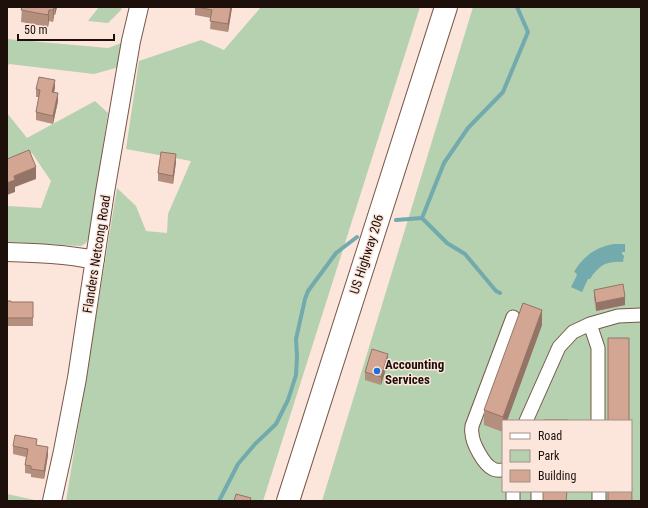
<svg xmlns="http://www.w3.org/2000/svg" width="648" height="508" viewBox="0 0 648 508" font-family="'Roboto Condensed',sans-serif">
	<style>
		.green { fill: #b6d1af; fill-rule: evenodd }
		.water { fill: #72aaad }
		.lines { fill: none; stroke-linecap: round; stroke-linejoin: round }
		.stream { stroke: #72aaad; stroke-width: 4 }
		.street-casing { stroke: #78584a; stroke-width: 15 }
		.secondary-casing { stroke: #78584a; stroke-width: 20 }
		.highway-casing { stroke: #78584a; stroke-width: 24 }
		.street { stroke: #fff; stroke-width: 13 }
		.secondary { stroke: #fff; stroke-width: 18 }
		.highway { stroke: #fff; stroke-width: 22 }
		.wall { fill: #b58f7e }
		.shaded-wall { fill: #937467 }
		.building { fill: #d2a693; stroke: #937467 }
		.poi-dot { fill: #1971da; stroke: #fce5db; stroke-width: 1.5 }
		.labels { text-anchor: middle; stroke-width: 3; stroke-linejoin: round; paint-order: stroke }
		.street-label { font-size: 13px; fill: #1d100b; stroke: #fce5db }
		.poi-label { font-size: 13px; font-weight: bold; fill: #1d100b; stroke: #fce5db; text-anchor: start }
	</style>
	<rect width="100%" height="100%" fill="#fce5db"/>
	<path class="green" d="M99 7H122L121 10 108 23 88 21Z
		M261 7H420L263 501H66L117 188 136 206 146 231 167 233 168 214 191 161 126 149 139 61 201 40 224 50Z
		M473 7H641V501H322ZM503 421H631V491H503Z
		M7 39 108 48 124 42 119 67 94 74 9 64 7 68Z
		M95 101 108 113 89 237 86 243 81 246 7 242V206L41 208 51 181 32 153 7 158V113L27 138Z
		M7 494 39 501H7Z"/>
	<path class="water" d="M614 244H625V252H622V254L624 256 623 262C607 261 599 265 590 279H588L582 292 571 287 577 275 576 273 574 272C583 256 596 247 614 244Z"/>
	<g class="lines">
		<path class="stream" d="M422 218 444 163 468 128 503 92 528 32 517 7
			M396 220 422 218 447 243 465 254 496 291 500 293
			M219 501 238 464 255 444 276 424 288 400 296 375 297 357 296 339 305 299 308 291 336 253 357 237"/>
		<defs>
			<path id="street" d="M590 324 598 348V421
				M526 421 559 347 573 332 590 324 618 316 641 315
				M503 470C500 470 496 471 493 469 484 465 472 443 472 433 471 431 472 429 472 426L513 317
				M513 491V501
				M599 491V501
				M538 501V491"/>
			<path id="secondary" d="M7 252C37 253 66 254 95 260
				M52 501 63 451 77 378 105 192 131 41 139 7"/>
			<path id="highway" d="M288 501 446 7"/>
		</defs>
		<use href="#street" class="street-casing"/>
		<use href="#secondary" class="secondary-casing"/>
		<use href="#highway" class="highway-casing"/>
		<use href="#street" class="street"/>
		<use href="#secondary" class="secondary"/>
		<use href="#highway" class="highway"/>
	</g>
	<path class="wall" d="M22 7H57L55 15H54L53 22 49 21 48 27 21 22Z
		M195 7H232L228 32 210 29 211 18 195 15Z
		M55 88 54 92 58 101 53 124 36 120V112L39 97H36V89Z
		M176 162 173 184 158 181V173Z
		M594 290 625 305 596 311 594 298Z
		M7 302H33V326H7Z
		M542 325 507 421H503V432L484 425V410Z
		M388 362 381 385 365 380V372Z
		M37 445 48 455 44 479 31 477V474L25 473V465L26 457 13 454V446Z"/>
	<path class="shaded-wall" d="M54 7V15L53 22V10Z
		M55 7H57L55 15Z
		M231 7H232V8L228 32V24Z
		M49 10V21L48 27V15Z
		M55 80V88L52 100V92Z
		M58 93V101L53 124V116Z
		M176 154V162L173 184V176Z
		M36 167V179L15 187V192L7 195V183L14 176Z
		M625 297V305L596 311V303Z
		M542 310V325L507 421H503V417Z
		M388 354V362L381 385V377Z
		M48 447V455L44 479V471Z"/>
	<path class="building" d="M22 7H54L53 10H49L48 15 21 10Z
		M197 7H231L228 24 210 21 212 10Z
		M39 77 55 80 52 92 58 93 53 116 36 112 40 90 36 89Z
		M29 150 36 167 14 176 15 180 7 183V159Z
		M161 152 176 154 173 176 158 173Z
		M623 284 625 297 596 303 594 290Z
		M8 301H11V302H33V318H7V302H8Z
		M523 303 542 310 503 417 484 410Z
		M608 338H629V421H608Z
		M372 349 388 354 381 377 365 372Z
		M544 420H568V421H544Z
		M15 435 37 439 36 445 48 447 44 471 31 469V466L25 465 28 449 13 446Z
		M631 466 632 501H608V491H631Z
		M543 491H567L566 501H543Z
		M236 494 251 498 250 501H234Z"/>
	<circle class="poi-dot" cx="377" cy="371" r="4"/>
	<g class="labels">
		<g class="street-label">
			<text transform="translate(96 254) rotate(-81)" y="5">Flanders Netcong Road</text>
			<text transform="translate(366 254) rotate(-72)" y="5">US Highway 206</text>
		</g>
		<g class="poi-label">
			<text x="385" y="369">Accounting<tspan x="385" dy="15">Services</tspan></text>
		</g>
	</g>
	<rect width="648" height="508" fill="none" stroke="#1d100b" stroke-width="16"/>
	<rect x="502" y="420" width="130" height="72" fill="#fce5db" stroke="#a39088"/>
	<rect x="510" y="433" width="20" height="6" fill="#ffffff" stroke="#a39088"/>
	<text x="538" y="440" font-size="12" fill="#1d100b">Road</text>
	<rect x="510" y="450" width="20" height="12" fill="#b6d1af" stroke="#a39088"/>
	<text x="538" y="460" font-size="12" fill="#1d100b">Park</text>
	<rect x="510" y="470" width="20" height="12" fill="#d2a693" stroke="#a39088"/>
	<text x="538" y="480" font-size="12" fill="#1d100b">Building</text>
	<path d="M18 34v6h96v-6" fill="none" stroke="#1d100b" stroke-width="2"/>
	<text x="24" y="34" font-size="12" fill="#1d100b" stroke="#fce5db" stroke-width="3" paint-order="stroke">50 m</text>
</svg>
